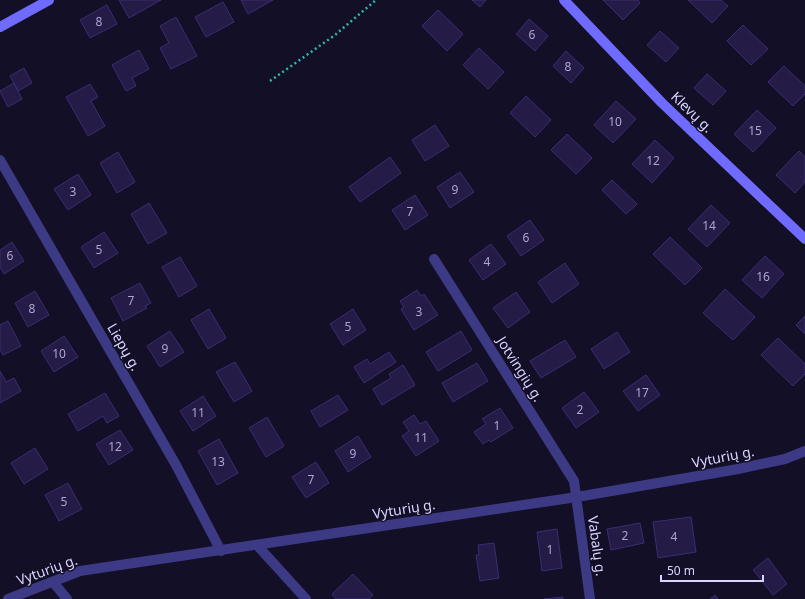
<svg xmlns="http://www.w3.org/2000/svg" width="805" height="599" viewBox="0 0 805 599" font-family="'Noto Sans',sans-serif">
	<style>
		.building { fill: #241b47; stroke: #3b2d73 }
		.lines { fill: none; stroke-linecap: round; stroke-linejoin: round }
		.path { stroke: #2fb8b0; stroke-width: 2.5; stroke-dasharray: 2 3; stroke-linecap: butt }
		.minor { stroke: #3d3a85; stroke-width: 10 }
		.secondary { stroke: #6f6bff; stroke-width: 10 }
		.labels { text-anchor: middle; stroke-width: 3; stroke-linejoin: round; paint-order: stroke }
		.number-label { font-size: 12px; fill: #aca6d1 }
		.street-label { font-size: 14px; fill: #d9d4ff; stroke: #130f26 }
	</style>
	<rect width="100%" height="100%" fill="#130f26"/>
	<path class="building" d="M119 0H161L129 18Z
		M241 0H273L248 14Z
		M472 0H486L480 7Z
		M603 0H638L640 3 623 20Z
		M688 0H721L728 6 712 23Z
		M223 2 234 22 206 37 195 17Z
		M107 5 117 24 90 38 80 20Z
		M438 10 463 34 447 51 422 26Z
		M176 17 197 56 171 69 160 48 169 43 160 26Z
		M529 19 548 36 535 51 516 34Z
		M743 25 768 49 751 65 727 41Z
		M660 31 679 48 666 62 647 45Z
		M479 48 504 72 488 89 463 65Z
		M139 50 149 69 132 78 136 86 126 91 112 65Z
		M566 51 584 68 571 83 553 66Z
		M784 66 805 86V94L793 106 768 82Z
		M24 68 32 83 18 91 10 76Z
		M707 74 726 91 713 105 694 88Z
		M14 83 22 99 8 107 0 91Z
		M90 84 98 97 91 101 105 126 88 136 66 97Z
		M526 96 551 120 535 137 510 113Z
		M616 101 636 119 613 143 594 125Z
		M757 110 776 128 753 152 734 134Z
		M435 125 449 146 425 161 412 140Z
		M567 134 592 158 576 174 551 150Z
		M655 140 674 158 652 183 632 164Z
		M799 151 805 157V182L795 193 776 175Z
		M118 152 135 182 117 193 100 163Z
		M390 157 401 173 360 202 349 187Z
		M460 172 474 192 450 208 437 187Z
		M78 174 91 195 68 210 54 189Z
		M612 180 637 204 626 214 602 190Z
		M415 195 428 215 405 230 392 210Z
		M149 203 167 233 148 244 131 214Z
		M711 205 730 223 707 247 688 229Z
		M530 220 544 240 521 256 507 236Z
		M104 232 118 253 94 268 81 247Z
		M670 237 702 268 685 285 653 254Z
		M12 242 24 261 4 274 0 267V250Z
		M491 244 506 264 483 280 469 260Z
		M765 256 784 274 762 298 742 280Z
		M180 257 197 286 179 297 162 267Z
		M565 263 579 284 552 303 538 282Z
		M140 283 151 303 145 306 147 308 123 321 111 298Z
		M725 289 755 317 733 340 703 313Z
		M417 290 421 296 424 294 438 315 414 330 401 309 404 307 400 301Z
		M35 291 49 315 28 327 15 303Z
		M516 292 530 312 508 328 493 308Z
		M209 309 226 338 208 349 191 320Z
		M353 309 366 330 343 345 330 324Z
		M805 316V334L796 325Z
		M8 321 21 346 3 355 0 350V325Z
		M170 331 184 352 160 367 147 346Z
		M461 331 472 350 438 371 426 352Z
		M617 332 630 352 604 369 591 349Z
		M64 336 78 357 54 372 41 351Z
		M778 338 805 364V374L793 386 761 355Z
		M565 340 576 357 541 378 530 361Z
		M389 352 396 362 364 383 354 367 367 359 370 364Z
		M235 362 252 391 234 402 216 372Z
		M477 363 488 381 453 402 442 383Z
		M403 365 415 385 382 405 373 389 391 378 389 374Z
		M0 371 6 382 14 378 21 391 0 403Z
		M646 375 660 395 638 411 623 391Z
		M584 392 599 412 576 428 562 408Z
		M105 393 119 416 107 423 103 416 78 431 68 414Z
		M338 395 348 410 320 427 311 411Z
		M203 396 216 416 193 431 180 411Z
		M500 408 513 428 491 442 489 440 483 444 474 432 486 424 482 419Z
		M414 415 420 424 426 421 439 441 416 456 402 436 409 431 403 422Z
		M267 417 284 446 266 457 249 428Z
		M120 430 133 450 109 465 96 444Z
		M358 436 371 457 348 472 335 451Z
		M219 439 238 473 217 485 198 451Z
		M35 448 48 469 24 484 11 463Z
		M316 462 329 483 306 498 292 477Z
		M68 483 82 509 59 521 45 495Z
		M691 517 696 552 658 558 653 522Z
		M640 523 644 543 611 550 607 529Z
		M557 529 562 568 542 571 537 532Z
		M494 543 499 578 480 581 476 555H479L478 545Z
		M768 558 787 584 773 595 753 570Z
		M353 574 373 595 369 599H336L332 594Z
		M715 595 718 599H710Z
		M563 597V599H544Z"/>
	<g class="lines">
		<path class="path" d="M270 81 335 35 376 0"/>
		<path class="minor" d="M0 160 176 465 221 551
			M434 259 574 481 590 599
			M257 545 306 599
			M53 582 67 599
			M8 599 80 571 577 497 738 469 785 459 805 451"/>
		<path class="secondary" d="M564 0 662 103 805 239
			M0 27 49 0"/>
	</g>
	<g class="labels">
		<g class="number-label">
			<text x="99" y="26">8</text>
			<text x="532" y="39">6</text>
			<text x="568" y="71">8</text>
			<text x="615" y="126">10</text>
			<text x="755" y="135">15</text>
			<text x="653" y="165">12</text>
			<text x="455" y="194">9</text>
			<text x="73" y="196">3</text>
			<text x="410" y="216">7</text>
			<text x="709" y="230">14</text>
			<text x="526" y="242">6</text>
			<text x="99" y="254">5</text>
			<text x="10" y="260">6</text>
			<text x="487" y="266">4</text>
			<text x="763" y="281">16</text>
			<text x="131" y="305">7</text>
			<text x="32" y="313">8</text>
			<text x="419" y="316">3</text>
			<text x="348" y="331">5</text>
			<text x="165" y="353">9</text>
			<text x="59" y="358">10</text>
			<text x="642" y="397">17</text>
			<text x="580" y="414">2</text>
			<text x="198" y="417">11</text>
			<text x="497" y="430">1</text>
			<text x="421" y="442">11</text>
			<text x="115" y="451">12</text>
			<text x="353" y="458">9</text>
			<text x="218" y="466">13</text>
			<text x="311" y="484">7</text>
			<text x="64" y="506">5</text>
			<text x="625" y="540">2</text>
			<text x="674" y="541">4</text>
			<text x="550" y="554">1</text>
		</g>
		<g class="street-label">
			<text transform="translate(692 112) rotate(44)" y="5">Klevų g.</text>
			<text transform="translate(124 347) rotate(60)" y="5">Liepų g.</text>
			<text transform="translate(520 369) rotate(58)" y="5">Jotvingių g.</text>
			<text transform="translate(723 457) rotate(-11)" y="5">Vyturių g.</text>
			<text transform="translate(404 509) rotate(-9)" y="5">Vyturių g.</text>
			<text transform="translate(597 546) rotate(82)" y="5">Vabalų g.</text>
			<text transform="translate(47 570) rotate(-20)" y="5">Vyturių g.</text>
		</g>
	</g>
	<path d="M661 575v6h102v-6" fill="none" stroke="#d9d4ff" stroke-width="2"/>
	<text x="667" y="575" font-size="12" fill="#d9d4ff" stroke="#130f26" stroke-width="3" paint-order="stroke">50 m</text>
</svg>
